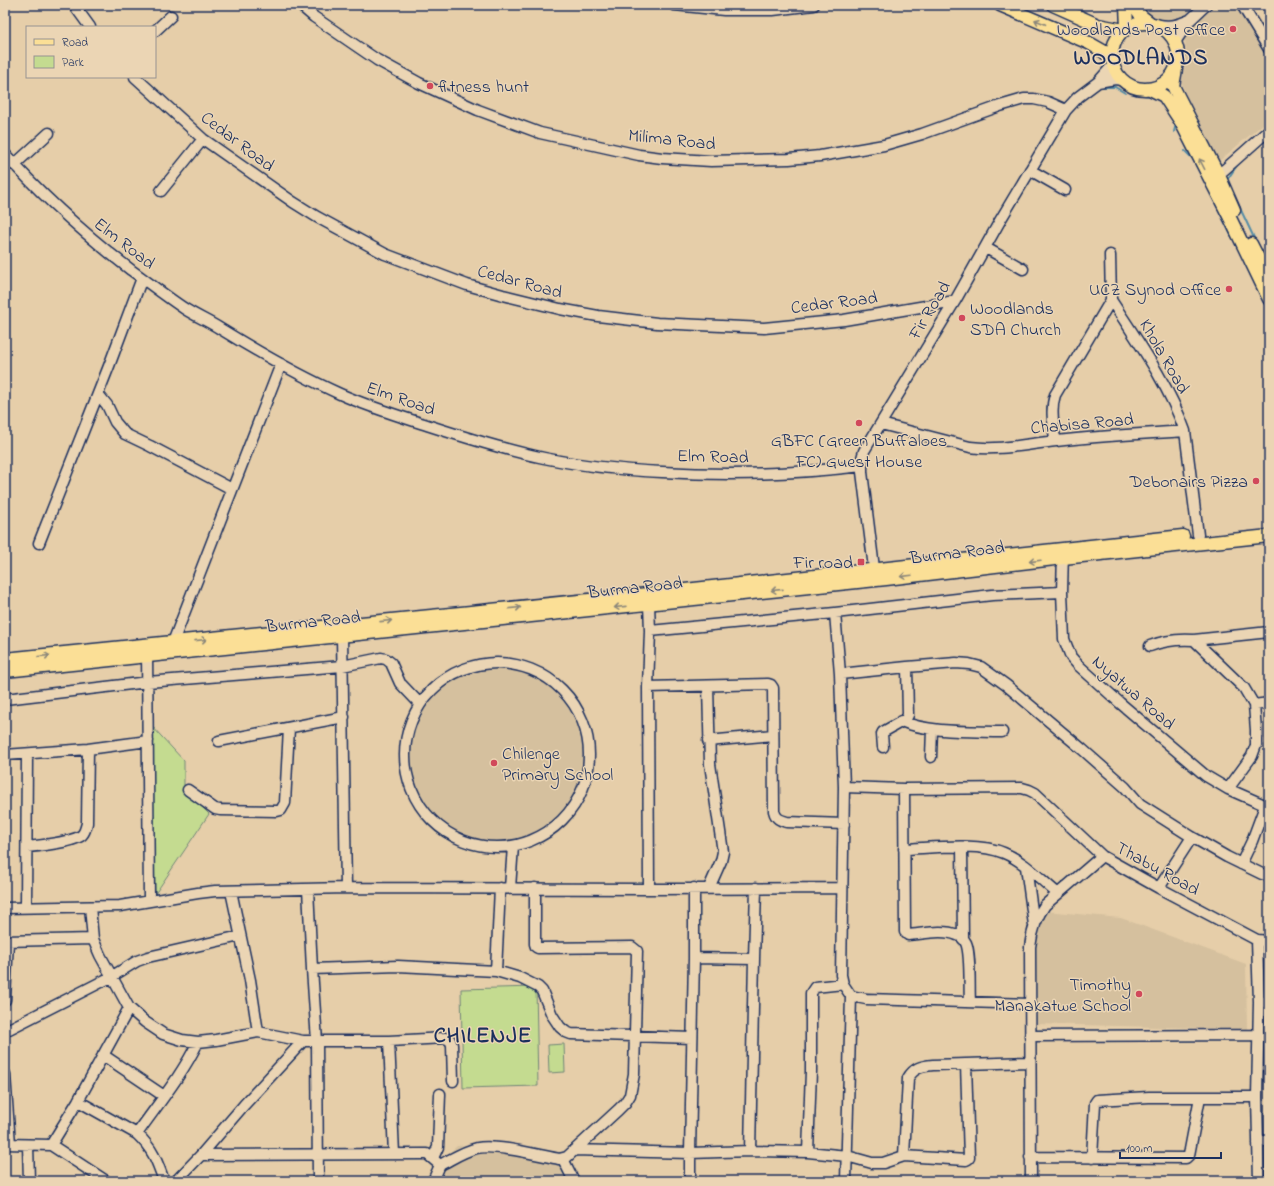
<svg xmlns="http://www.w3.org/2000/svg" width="1274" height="1186" viewBox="0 0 1274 1186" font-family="'Indie Flower',sans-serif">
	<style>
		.built { fill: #d5c09e }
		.green { fill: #c4db90; stroke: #708577 }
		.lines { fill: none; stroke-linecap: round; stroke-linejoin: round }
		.stream { stroke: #548ca6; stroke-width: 2 }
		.minor-casing { stroke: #1b2f5e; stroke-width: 13 }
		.major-casing { stroke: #1b2f5e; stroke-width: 15 }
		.minor { stroke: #ebd5b4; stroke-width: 10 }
		.major { stroke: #fbdf96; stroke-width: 12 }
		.oneway { stroke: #8b877a }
		.poi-dot { fill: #d1495b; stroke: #ebd5b4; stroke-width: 1.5 }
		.labels { text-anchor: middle; stroke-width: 3; stroke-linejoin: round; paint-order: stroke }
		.poi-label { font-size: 18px; fill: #1b2f5e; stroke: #ebd5b4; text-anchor: end }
		.street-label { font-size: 18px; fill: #1b2f5e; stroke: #ebd5b4 }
		.district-label { font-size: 22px; font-weight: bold; letter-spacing: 1px; fill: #1b2f5e; stroke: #ebd5b4 }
	</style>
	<rect width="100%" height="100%" fill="#e6cea9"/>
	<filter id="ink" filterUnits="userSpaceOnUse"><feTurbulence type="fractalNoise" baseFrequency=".025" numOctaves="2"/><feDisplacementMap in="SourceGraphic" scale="8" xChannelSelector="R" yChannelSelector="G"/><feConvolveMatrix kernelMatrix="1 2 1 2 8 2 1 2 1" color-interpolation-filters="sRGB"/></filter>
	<g filter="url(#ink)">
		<path class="built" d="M1133 5H1198L1184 17 1160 21 1149 18Z
			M1213 5H1234L1269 44V119L1219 161 1196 121 1181 82 1185 67 1186 51 1184 32 1189 23Z
			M478 663H510L539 673 560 684 578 711 585 746 584 773 572 804 548 833 534 840 516 845 504 847 477 846 446 836 421 815 407 780 403 753 406 726 417 703 435 684 452 673Z
			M1045 911 1121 918 1246 964 1247 1029 1032 1024V940Z
			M489 1143 531 1151 565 1154 581 1181H425L430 1170 457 1146Z"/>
		<path class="green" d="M151 725 184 761V789L209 814 155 894Z
			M536 987 538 1086 463 1088 461 989Z
			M564 1044 565 1072 549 1073 548 1045Z"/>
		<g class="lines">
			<path class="stream" d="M1099 87H1115L1125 93
				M1134 94 1152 96
				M1174 132 1176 124 1175 123
				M1185 151 1192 158
				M1228 183 1227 180 1238 164
				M1216 204 1232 237
				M1239 206 1255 240
				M1265 303 1269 309"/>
			<defs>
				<path id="minor" d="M74 5 90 27
					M300 5 314 17 377 60 419 83 478 110 540 133 639 155 662 158 711 161 789 159 820 156 884 145 922 134 1000 106 1024 99H1034L1048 102 1066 110
					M674 5 724 10H773L814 5
					M1242 5 1269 49
					M1159 25C1172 27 1177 25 1190 20
					M155 31 171 16
					M1175 42 1190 20 1206 5
					M135 77 203 139 293 202 317 217 385 254 467 285 503 295 560 309 598 316 657 323 764 328 844 320 955 301
					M1098 82 1115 79 1122 80
					M5 154C43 197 86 235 131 270 149 283 167 297 185 309 196 316 208 321 219 328 258 352 298 375 340 394 369 407 399 416 430 426 467 438 505 450 544 458 583 466 623 470 662 472 729 476 796 474 862 466
					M14 165 49 133
					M1030 170 1065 190
					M1212 178 1224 170 1269 130
					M161 191 203 139
					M986 248 1023 269
					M1111 300C1137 340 1169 385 1185 431L1198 535
					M98 394 107 405 115 422 125 434 150 446 232 489
					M881 424 970 447C999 451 1027 444 1056 441 1099 436 1142 434 1185 431
					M1055 441C1054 425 1050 410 1055 395L1111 300 1110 255
					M39 543 109 366 142 278
					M1063 551 1062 592 1064 639 1071 657 1078 665 1120 703 1206 776 1228 789 1269 807
					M875 576 862 472V458L864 451 955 301 1001 219 1066 110 1078 97 1098 82 1113 65
					M649 604 650 631 648 687 649 889
					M835 613 840 674 844 787 841 975 843 984 851 996 866 999 1031 1004
					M650 631 835 613 992 595 1062 592
					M342 636 346 888
					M1194 640 1269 632
					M173 642 281 364
					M1150 646C1165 640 1178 639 1194 640L1244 688 1254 705 1256 730V745L1252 756 1228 789
					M147 649 149 901
					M405 755a92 92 0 1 1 184 0a92 92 0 1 1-184 0Z
					M840 674 907 667 956 663 969 664 981 667 1006 685 1082 749 1125 787 1140 804 1192 837 1227 857 1262 874 1269 876
					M708 686 710 764 723 852 721 861 709 888
					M648 687 768 684 771 685 773 688 774 811C776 819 780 820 787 822L844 824
					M5 699 148 682 342 666 381 658 386 659 391 663 400 683 420 704
					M1254 705 1269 703
					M901 721C928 733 972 731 1002 732
					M219 741 344 717
					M708 741 773 735
					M883 747 882 734 883 732 906 719 908 715 907 667
					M5 755 88 749 148 741
					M931 757 932 729
					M844 787 904 789 1022 788 1029 790 1035 793 1102 856
					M904 789 905 932 908 935C923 934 943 929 957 935 961 936 964 939 966 943 971 954 969 988 970 1002
					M188 790 215 809 220 810 277 811 281 810 285 803 289 728
					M27 847C38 846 74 842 82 835 85 832 86 827 87 823L88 749
					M962 847 963 939
					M904 849C932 848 978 842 1004 853 1024 861 1041 880 1057 893
					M1241 864 1252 841 1265 806
					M1026 867 1034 925
					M510 888 513 846
					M1159 888 1192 837
					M308 889 312 969 317 1041 318 1181
					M231 891 250 980 258 1032 303 1041
					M26 907 27 754
					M90 907 93 939 100 955 129 1008 145 1022 163 1034 182 1040 198 1042 216 1040 258 1032
					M5 908 120 906 198 893 215 891 346 888 649 889 842 888
					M1257 940 1259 1002 1257 1097 1259 1181
					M5 941 93 939
					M694 958 754 959 756 888
					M312 969 398 966 496 971 520 978 538 987 542 991 552 1015 560 1027 566 1032 571 1034 692 1038
					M496 971 500 888
					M5 1000 8 941
					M1259 1002H1269
					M5 1031 111 977 137 961 148 957 240 936
					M1030 1036 1258 1035
					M389 1041 394 1154
					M103 1055 164 1096
					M5 1074 10 1144
					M78 1101 137 1134C153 1149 157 1161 164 1181
					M137 1134C158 1104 182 1075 198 1042
					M1258 1143 1269 1140
					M5 1144 51 1145 106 1181
					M28 1145 29 1181
					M51 1145 78 1101 129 1008
					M574 1150 690 1153 750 1151 808 1152 847 1156 872 1163H883L904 1156 908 1078C914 1068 921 1066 933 1065L1030 1062
					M750 1151 754 959
					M808 1152 811 1071V993L815 987 843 984
					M201 1155 422 1154H427L440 1165
					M904 1156 966 1160 968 1159 969 1158 966 1064
					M1030 1157 1186 1158 1189 1155 1200 1097
					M433 1158 438 1147 440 1094
					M1092 1158 1095 1103 1097 1100 1149 1097H1257
					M563 1159 574 1181
					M176 1181 201 1155 244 1105 303 1041H389L445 1038 450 1040 452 1045 453 1081
					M433 1181 440 1165C452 1159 464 1151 477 1148 496 1144 538 1155 559 1159L567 1157 618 1110 625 1103 630 1095 634 1074 637 951 632 947 538 948 536 947 535 944V888
					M690 1181V1153L694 958V888
					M846 1181 851 996
					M1031 1181 1030 947C1032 931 1036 917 1045 905L1102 856 1159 888 1257 940 1269 941"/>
				<path id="major" d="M1000 5 1089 43 1103 51 1112 59
					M1053 5 1098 25 1124 30
					M1126 5 1127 28
					M1134 5 1141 16 1149 22
					M1112 56a33 33 0 1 1 66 0a33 33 0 1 1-66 0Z
					M1176 69 1173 86 1177 94 1220 178 1234 210
					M1150 89 1164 96 1181 122 1231 220 1269 299
					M1251 244 1269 279
					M5 659 648 594 1183 536
					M5 671 886 579 1063 558 1269 536"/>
			</defs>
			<use href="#minor" class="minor-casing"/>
			<use href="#major" class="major-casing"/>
			<use href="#minor" class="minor"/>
			<use href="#major" class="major"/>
		</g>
		<defs><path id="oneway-shaft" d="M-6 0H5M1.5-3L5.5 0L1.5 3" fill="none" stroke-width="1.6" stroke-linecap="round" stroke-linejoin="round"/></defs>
		<g class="oneway">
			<use href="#oneway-shaft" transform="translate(1040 22) rotate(-157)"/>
			<use href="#oneway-shaft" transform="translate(1202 164) rotate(-117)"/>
			<use href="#oneway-shaft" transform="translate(1035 561) rotate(173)"/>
			<use href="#oneway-shaft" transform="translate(906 576) rotate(173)"/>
			<use href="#oneway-shaft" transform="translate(777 590) rotate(174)"/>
			<use href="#oneway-shaft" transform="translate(620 607) rotate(174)"/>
			<use href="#oneway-shaft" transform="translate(515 608) rotate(-6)"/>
			<use href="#oneway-shaft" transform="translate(386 621) rotate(-6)"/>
			<use href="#oneway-shaft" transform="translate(201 640) rotate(-6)"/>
			<use href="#oneway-shaft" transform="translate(44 656) rotate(-6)"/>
		</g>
	</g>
	<g class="poi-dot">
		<circle cx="1233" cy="29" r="4"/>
		<circle cx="430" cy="86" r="4"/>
		<circle cx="1229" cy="289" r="4"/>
		<circle cx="962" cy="318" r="4"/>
		<circle cx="859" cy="423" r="4"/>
		<circle cx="1256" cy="481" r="4"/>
		<rect x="857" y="558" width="8" height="8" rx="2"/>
		<circle cx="494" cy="763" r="4"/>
		<circle cx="1139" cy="994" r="4"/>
	</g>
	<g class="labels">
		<g class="poi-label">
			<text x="1225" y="35">Woodlands Post Office</text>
			<text x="438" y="92" text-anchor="start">fitness hunt</text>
			<text x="1221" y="295">UCZ Synod Office</text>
			<text x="970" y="314" text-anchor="start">Woodlands<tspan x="970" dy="21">SDA Church</tspan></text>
			<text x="859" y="446" text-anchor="middle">GBFC (Green Buffaloes<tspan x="859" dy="21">FC) Guest House</tspan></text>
			<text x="1248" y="487">Debonairs Pizza</text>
			<text x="853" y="568">Fir road</text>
			<text x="502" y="759" text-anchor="start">Chilenge<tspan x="502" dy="21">Primary School</tspan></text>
			<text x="1131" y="990">Timothy<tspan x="1131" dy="21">Manakatwe School</tspan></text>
		</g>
		<g class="street-label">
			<text transform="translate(672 139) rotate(6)" y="6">Milima Road</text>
			<text transform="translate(238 141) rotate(37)" y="6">Cedar Road</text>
			<text transform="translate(125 243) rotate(38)" y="6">Elm Road</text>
			<text transform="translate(520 281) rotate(15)" y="6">Cedar Road</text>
			<text transform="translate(834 302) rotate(-7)" y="6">Cedar Road</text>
			<text transform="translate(929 310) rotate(-59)" y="6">Fir Road</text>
			<text transform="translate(1165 356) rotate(60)" y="6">Khola Road</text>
			<text transform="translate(401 398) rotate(19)" y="6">Elm Road</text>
			<text transform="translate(1082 423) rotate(-5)" y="6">Chabisa Road</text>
			<text transform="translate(713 456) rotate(1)" y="6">Elm Road</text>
			<text transform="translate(957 552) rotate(-7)" y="6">Burma Road</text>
			<text transform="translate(635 587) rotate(-6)" y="6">Burma Road</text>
			<text transform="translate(313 621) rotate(-6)" y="6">Burma Road</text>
			<text transform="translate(1134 692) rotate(41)" y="6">Nyatwa Road</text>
			<text transform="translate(1158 868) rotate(29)" y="6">Thabu Road</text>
		</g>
		<g class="district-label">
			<text x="1141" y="64">WOODLANDS</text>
			<text x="483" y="1042">CHILENJE</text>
		</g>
	</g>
	<rect width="1274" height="1186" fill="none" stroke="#ebd5b4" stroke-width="20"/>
	<rect x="10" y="10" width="1254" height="1166" fill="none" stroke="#1b2f5e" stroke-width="1.5" filter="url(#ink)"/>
	<rect x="26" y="26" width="130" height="52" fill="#ebd5b4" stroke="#989392"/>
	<rect x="34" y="39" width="20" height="6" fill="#fbdf96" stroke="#989392"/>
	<text x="62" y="46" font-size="12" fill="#1b2f5e">Road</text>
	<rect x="34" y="56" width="20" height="12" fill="#c4db90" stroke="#989392"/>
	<text x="62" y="66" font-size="12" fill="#1b2f5e">Park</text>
	<path d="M1120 1152v6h101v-6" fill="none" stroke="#1b2f5e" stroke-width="2"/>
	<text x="1126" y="1152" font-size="12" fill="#1b2f5e" stroke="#ebd5b4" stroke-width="3" paint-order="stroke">100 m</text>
</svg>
